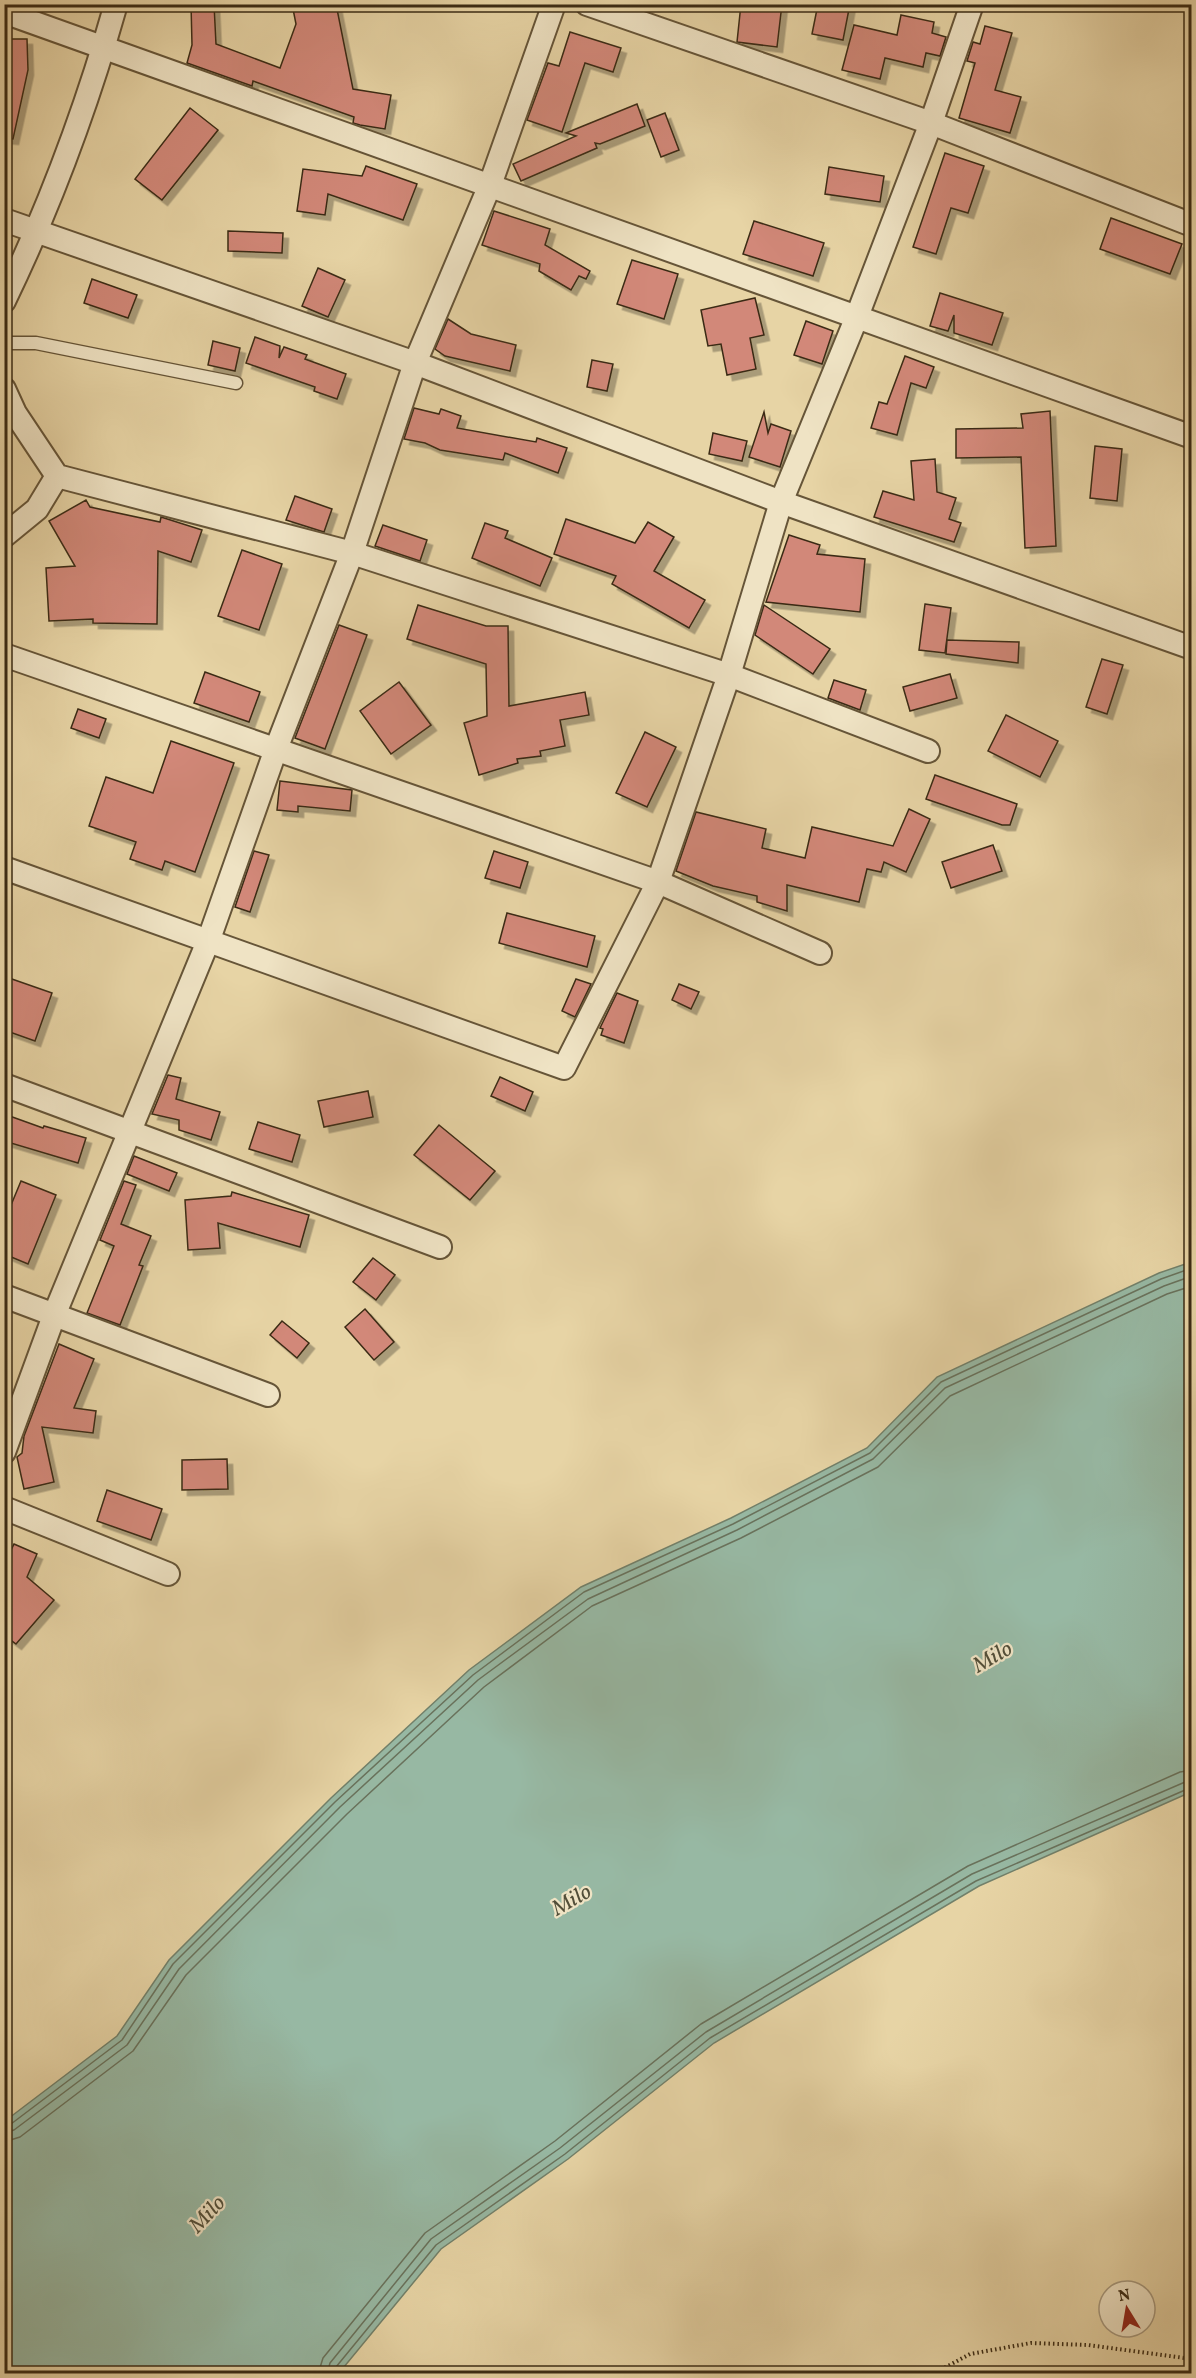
<svg xmlns="http://www.w3.org/2000/svg" width="1196" height="2378" font-family="Vollkorn,serif">
	<style>
		.water { fill: #97b8a3; stroke: #72806a; stroke-width: 1.5 }
		.lines { fill: none; stroke-linecap: round; stroke-linejoin: round }
		.shore { stroke: #69725c; stroke-width: 1.5 }
		.building { fill: #d28879; stroke: #3b2b14; stroke-width: 1.5; filter: url(#shadow) }
		.lane-casing { stroke: #665538; stroke-width: 15 }
		.street-casing { stroke: #665538; stroke-width: 26 }
		.path { stroke: #3b2b14; stroke-width: 4; stroke-dasharray: 1.5 3; stroke-linecap: butt }
		.lane { stroke: #efe3c4; stroke-width: 12 }
		.street { stroke: #efe3c4; stroke-width: 22 }
		.labels { text-anchor: middle; dominant-baseline: central; stroke-width: 4.5; stroke-linejoin: round; paint-order: stroke }
		.water-label { font-size: 22px; font-style: italic; fill: #524e38; stroke: #efe3c4 }
	</style>
	<defs>
		<filter id="shadow"><feDropShadow dx="5.5" dy="5.5" stdDeviation="0" flood-color="#0004"/></filter>
	</defs>
	<rect width="100%" height="100%" fill="#e7d4a5"/>
	<filter id="stains"><feTurbulence type="fractalNoise" baseFrequency=".00333" numOctaves="4"/><feColorMatrix values="0 0 0 0 .2 0 0 0 0 .09 0 0 0 0 .02 0 0 0 .5 -.17"/></filter>
	<radialGradient id="worn" r=".72"><stop offset=".6" stop-color="#630" stop-opacity="0"/><stop offset="1" stop-color="#630" stop-opacity=".3"/></radialGradient>
	<!-- water -->
	<path class="water" d="M 1191,1262 L 1191,1792 L 979,1886 L 714,2043 L 568,2159 L 441,2249 L 339,2373 L 5,2373 L 5,2121 L 117,2036 L 169,1960 L 331,1798 L 469,1670 L 581,1587 L 731,1518 L 867,1448 L 937,1377 L 1159,1273 Z"/>
	<g class="lines">
		<!-- shore -->
		<g class="shore">
			<path d="M 4,2125 L 11,2124 L 122,2040 L 173,1964 L 335,1802 L 473,1675 L 584,1592 L 733,1524 L 870,1453 L 941,1382 L 1161,1279 L 1192,1268"/>
			<path d="M 4,2133 L 14,2130 L 127,2045 L 179,1969 L 340,1807 L 478,1680 L 588,1599 L 737,1530 L 873,1459 L 945,1388 L 1164,1286 L 1192,1276"/>
			<path d="M 4,2142 L 20,2137 L 133,2051 L 186,1975 L 347,1814 L 484,1687 L 592,1606 L 741,1538 L 878,1467 L 950,1396 L 1167,1294 L 1192,1286"/>
			<path d="M 318,2374 L 323,2358 L 425,2233 L 555,2141 L 701,2024 L 968,1866 L 1180,1772 L 1192,1770"/>
			<path d="M 327,2374 L 330,2363 L 431,2239 L 560,2148 L 706,2032 L 972,1874 L 1192,1779"/>
			<path d="M 335,2374 L 336,2367 L 436,2245 L 565,2154 L 710,2038 L 976,1881 L 1192,1787"/>
		</g>
	</g>
	<!-- building -->
	<g class="building">
		<path d="M 191,4 L 214,4 L 216,44 L 280,68 L 296,24 L 292,4 L 336,4 L 353,89 L 391,95 L 385,129 L 360,125 L 353,123 L 354,117 L 253,81 L 252,86 L 187,63 L 192,45 Z"/>
		<path d="M 741,4 L 782,4 L 777,47 L 737,42 Z"/>
		<path d="M 818,4 L 850,4 L 843,40 L 812,34 Z"/>
		<path d="M 901,15 L 934,22 L 932,33 L 946,37 L 940,56 L 926,53 L 923,67 L 885,58 L 880,79 L 842,70 L 854,25 L 897,35 Z"/>
		<path d="M 985,26 L 1012,33 L 995,90 L 1021,97 L 1010,133 L 959,118 L 975,63 L 967,61 L 973,42 L 980,44 Z"/>
		<path d="M 570,32 L 621,48 L 613,72 L 585,63 L 562,132 L 527,120 L 548,63 L 559,66 Z"/>
		<path d="M 4,39 L 27,39 L 28,70 L 13,139 L 4,138 Z"/>
		<path d="M 637,104 L 645,126 L 600,144 L 595,143 L 597,148 L 521,181 L 513,164 L 576,136 L 566,133 Z"/>
		<path d="M 190,108 L 218,130 L 162,200 L 135,179 Z"/>
		<path d="M 665,113 L 679,150 L 661,157 L 647,120 Z"/>
		<path d="M 945,153 L 984,166 L 968,213 L 951,208 L 936,254 L 913,247 Z"/>
		<path d="M 366,166 L 417,184 L 403,220 L 328,194 L 325,215 L 297,211 L 303,169 L 362,176 Z"/>
		<path d="M 829,167 L 884,176 L 880,202 L 825,194 Z"/>
		<path d="M 494,211 L 550,229 L 545,245 L 590,271 L 586,279 L 579,276 L 571,290 L 539,271 L 540,264 L 482,245 Z"/>
		<path d="M 1111,218 L 1182,244 L 1170,274 L 1100,249 Z"/>
		<path d="M 754,221 L 824,243 L 813,276 L 743,254 Z"/>
		<path d="M 228,231 L 283,233 L 282,253 L 228,251 Z"/>
		<path d="M 632,260 L 678,274 L 664,319 L 617,304 Z"/>
		<path d="M 318,268 L 345,280 L 328,317 L 302,306 Z"/>
		<path d="M 92,279 L 137,295 L 128,318 L 84,303 Z"/>
		<path d="M 940,293 L 1003,313 L 992,345 L 954,333 L 954,315 L 948,331 L 930,326 Z"/>
		<path d="M 755,298 L 764,335 L 750,338 L 756,369 L 727,375 L 721,344 L 708,346 L 701,310 Z"/>
		<path d="M 448,319 L 471,334 L 516,345 L 510,371 L 445,356 L 435,349 Z"/>
		<path d="M 806,321 L 833,331 L 822,364 L 794,355 Z"/>
		<path d="M 255,337 L 280,346 L 279,358 L 284,347 L 307,355 L 305,359 L 346,374 L 337,399 L 314,391 L 315,387 L 246,363 Z"/>
		<path d="M 213,341 L 240,348 L 235,371 L 208,365 Z"/>
		<path d="M 905,356 L 934,367 L 926,388 L 911,383 L 897,435 L 871,428 L 879,402 L 887,404 Z"/>
		<path d="M 592,360 L 613,364 L 607,391 L 587,387 Z"/>
		<path d="M 414,408 L 439,414 L 441,409 L 461,416 L 457,428 L 536,442 L 537,438 L 567,448 L 558,473 L 505,453 L 503,460 L 440,450 L 425,443 L 404,439 Z"/>
		<path d="M 1050,411 L 1056,546 L 1025,548 L 1021,457 L 956,458 L 956,429 L 1023,428 L 1021,414 Z"/>
		<path d="M 764,412 L 768,433 L 771,424 L 791,431 L 780,467 L 749,457 Z"/>
		<path d="M 713,433 L 747,441 L 742,461 L 709,454 Z"/>
		<path d="M 1095,446 L 1122,449 L 1117,501 L 1090,498 Z"/>
		<path d="M 935,459 L 937,492 L 956,498 L 949,519 L 961,523 L 954,542 L 874,517 L 883,491 L 914,500 L 911,461 Z"/>
		<path d="M 295,496 L 332,509 L 324,532 L 286,520 Z"/>
		<path d="M 86,500 L 90,507 L 160,522 L 161,517 L 202,530 L 191,562 L 158,551 L 157,624 L 93,623 L 93,619 L 49,621 L 46,568 L 75,566 L 49,521 Z"/>
		<path d="M 566,519 L 635,543 L 648,522 L 674,537 L 654,571 L 705,600 L 689,628 L 612,584 L 616,576 L 554,554 Z"/>
		<path d="M 485,523 L 508,531 L 505,538 L 552,558 L 540,586 L 472,558 Z"/>
		<path d="M 383,525 L 427,540 L 420,561 L 375,546 Z"/>
		<path d="M 789,535 L 820,545 L 817,554 L 865,559 L 860,612 L 766,602 Z"/>
		<path d="M 242,550 L 282,564 L 259,630 L 218,616 Z"/>
		<path d="M 925,604 L 951,608 L 945,653 L 919,650 Z"/>
		<path d="M 418,605 L 486,626 L 508,626 L 509,706 L 585,692 L 589,715 L 560,720 L 565,746 L 540,751 L 541,756 L 517,759 L 518,763 L 479,775 L 464,723 L 487,716 L 486,664 L 407,639 Z"/>
		<path d="M 764,605 L 830,649 L 813,674 L 755,635 Z"/>
		<path d="M 339,625 L 367,635 L 325,749 L 295,738 Z"/>
		<path d="M 947,640 L 1019,642 L 1018,663 L 946,654 Z"/>
		<path d="M 1102,659 L 1123,665 L 1107,714 L 1086,707 Z"/>
		<path d="M 205,672 L 260,692 L 249,722 L 194,703 Z"/>
		<path d="M 950,674 L 957,698 L 910,711 L 903,687 Z"/>
		<path d="M 834,680 L 866,690 L 860,710 L 828,698 Z"/>
		<path d="M 399,682 L 431,725 L 391,754 L 360,711 Z"/>
		<path d="M 78,709 L 106,719 L 99,738 L 71,728 Z"/>
		<path d="M 1006,715 L 1058,741 L 1040,777 L 988,751 Z"/>
		<path d="M 645,732 L 676,747 L 647,807 L 616,793 Z"/>
		<path d="M 171,741 L 234,763 L 195,872 L 165,861 L 162,870 L 130,859 L 136,842 L 89,826 L 106,777 L 153,793 Z"/>
		<path d="M 935,775 L 1017,804 L 1010,825 L 1002,825 L 926,799 Z"/>
		<path d="M 280,781 L 352,790 L 350,811 L 298,806 L 298,812 L 277,810 Z"/>
		<path d="M 909,809 L 930,819 L 906,872 L 884,862 L 881,872 L 867,869 L 859,902 L 787,885 L 787,911 L 757,902 L 757,896 L 713,886 L 676,871 L 696,812 L 766,829 L 762,848 L 805,858 L 812,827 L 893,846 Z"/>
		<path d="M 993,845 L 1002,871 L 951,888 L 942,862 Z"/>
		<path d="M 254,851 L 269,855 L 250,912 L 235,907 Z"/>
		<path d="M 494,851 L 528,862 L 520,888 L 485,878 Z"/>
		<path d="M 507,913 L 595,936 L 587,967 L 499,943 Z"/>
		<path d="M 9,978 L 52,993 L 35,1041 L 4,1030 L 4,992 Z"/>
		<path d="M 576,979 L 591,984 L 575,1017 L 562,1011 Z"/>
		<path d="M 679,984 L 699,992 L 691,1009 L 672,1000 Z"/>
		<path d="M 617,993 L 638,1001 L 624,1043 L 601,1035 L 603,1029 L 600,1028 Z"/>
		<path d="M 168,1075 L 181,1078 L 176,1099 L 220,1112 L 211,1140 L 179,1130 L 179,1120 L 152,1114 Z"/>
		<path d="M 500,1077 L 533,1092 L 525,1111 L 491,1096 Z"/>
		<path d="M 368,1091 L 373,1117 L 324,1127 L 318,1101 Z"/>
		<path d="M 4,1114 L 43,1128 L 44,1126 L 86,1138 L 78,1163 L 4,1141 Z"/>
		<path d="M 258,1122 L 300,1135 L 292,1162 L 249,1149 Z"/>
		<path d="M 439,1125 L 495,1171 L 470,1200 L 414,1155 Z"/>
		<path d="M 134,1156 L 177,1173 L 169,1191 L 127,1174 Z"/>
		<path d="M 21,1181 L 56,1195 L 28,1264 L 4,1254 L 4,1222 Z"/>
		<path d="M 124,1181 L 136,1185 L 121,1224 L 151,1236 L 139,1265 L 143,1266 L 120,1325 L 87,1313 L 114,1246 L 100,1240 Z"/>
		<path d="M 232,1192 L 309,1215 L 300,1247 L 218,1223 L 220,1248 L 188,1250 L 185,1200 L 231,1196 Z"/>
		<path d="M 373,1258 L 395,1275 L 376,1300 L 353,1282 Z"/>
		<path d="M 365,1309 L 394,1342 L 374,1360 L 345,1327 Z"/>
		<path d="M 282,1321 L 309,1343 L 297,1358 L 270,1335 Z"/>
		<path d="M 59,1344 L 94,1359 L 74,1408 L 96,1411 L 93,1433 L 42,1427 L 54,1482 L 24,1489 L 17,1457 L 22,1453 L 24,1436 Z"/>
		<path d="M 227,1459 L 228,1489 L 182,1490 L 182,1460 Z"/>
		<path d="M 107,1490 L 162,1509 L 151,1540 L 97,1521 Z"/>
		<path d="M 14,1544 L 37,1554 L 27,1577 L 54,1600 L 16,1644 L 4,1635 L 4,1565 Z"/>
	</g>
	<g class="lines">
		<defs>
			<path id="lane" d="M 4,343 L 36,343 L 236,383"/>
			<g id="street">
				<path d="M 587,4 L 931,123 L 1192,225"/>
				<path d="M 4,12 L 1192,437"/>
				<path d="M 4,220 L 415,363 L 781,502 L 1192,648"/>
				<path d="M 4,301 C 50,206 87,106 116,4"/>
				<path d="M 4,389 L 15,413 L 57,476 L 352,553 L 729,675 L 928,751"/>
				<path d="M 4,536 L 37,509 L 57,476"/>
				<path d="M 4,655 L 658,882 L 820,953"/>
				<path d="M 4,868 L 564,1068 L 658,882 L 729,675 L 781,502 L 856,319 L 931,123 L 972,4"/>
				<path d="M 4,1085 L 440,1247"/>
				<path d="M 4,1296 L 268,1395"/>
				<path d="M 4,1452 L 55,1313 L 209,939 L 276,749 L 352,553 L 415,363 L 490,185 L 554,4"/>
				<path d="M 4,1508 L 168,1574"/>
			</g>
		</defs>
		<!-- lane casing -->
		<use href="#lane" class="lane-casing"/>
		<!-- street casing -->
		<use href="#street" class="street-casing"/>
		<!-- path -->
		<path class="path" d="M 933,2374 L 970,2354 L 1031,2343 L 1088,2345 L 1192,2359"/>
		<!-- lane -->
		<use href="#lane" class="lane"/>
		<!-- street -->
		<use href="#street" class="street"/>
	</g>
	<g class="labels">
		<!-- water labels -->
		<g class="water-label">
			<text transform="translate(993 1658) rotate(-30)">Milo</text>
			<text transform="translate(572 1901) rotate(-30)">Milo</text>
			<text transform="translate(208 2215) rotate(-47)">Milo</text>
		</g>
	</g>
	<!-- margin -->
	<rect width="1196" height="2378" fill="none" stroke="#e7d4a5" stroke-width="24"/>
	<rect x="6" y="6" width="1184" height="2366" fill="none" stroke="#3b2b14" stroke-width="3"/>
	<rect x="12" y="12" width="1172" height="2354" fill="none" stroke="#3b2b14" stroke-width="1.5"/>
	<!-- north arrow -->
	<g transform="translate(1127 2309) rotate(349)"><circle r="28" fill="#efe3c4" stroke="#a7997e" stroke-width="1.5"/>
	<path d="M0-4.5L10 22L0 15L-10 22Z" fill="#8f2418"/>
	<text y="-9" font-size="16" font-weight="bold" text-anchor="middle" fill="#3b2b14">N</text>
	</g>
	<rect width="100%" height="100%" filter="url(#stains)"/>
	<rect width="100%" height="100%" fill="url(#worn)"/>
</svg>
